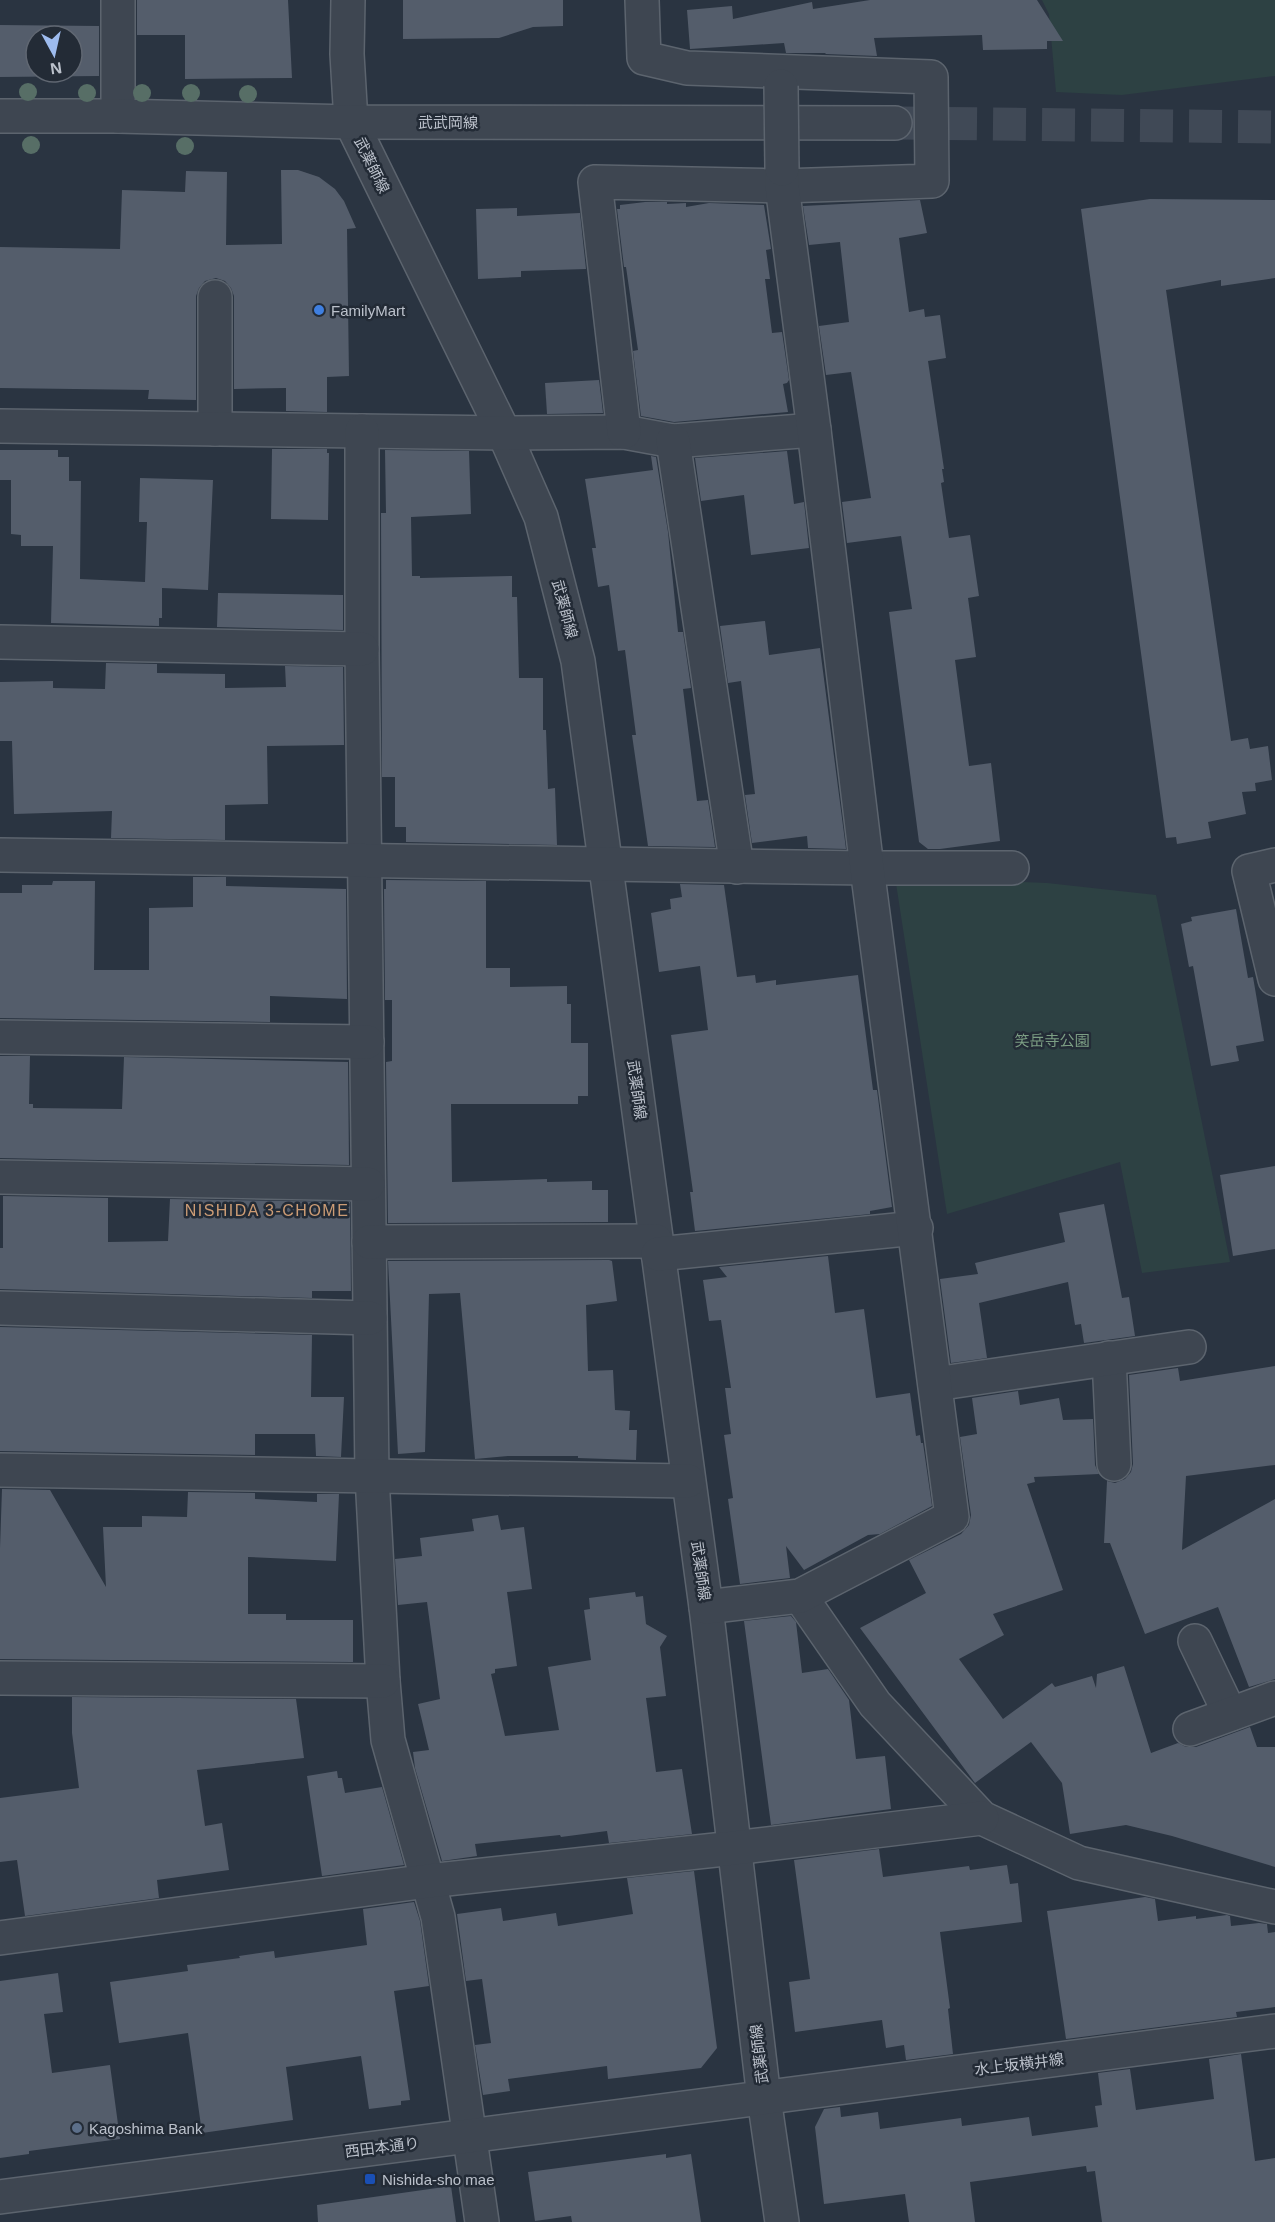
<svg xmlns="http://www.w3.org/2000/svg" width="1275" height="2222" font-family="Helvetica,'Noto Sans JP',sans-serif">
	<style>
		.green { fill: #2d4143 }
		.building { fill: #545d6b; fill-rule: evenodd }
		.lines { fill: none; stroke-linecap: round; stroke-linejoin: round }
		.minor-tunnel { stroke: #404956; stroke-width: 33; stroke-dasharray: 33 16; stroke-linecap: butt }
		.minor-casing { stroke: #5c646e; stroke-width: 36 }
		.minor { stroke: #3e4651; stroke-width: 33 }
		.minor-bridge-casing { stroke: #5c646e; stroke-width: 36; stroke-linecap: butt }
		.minor-bridge { stroke: #3e4651; stroke-width: 33 }
		.tree { fill: #576e66 }
		.shop-dot { fill: #3f7fe0; stroke: #232b36; stroke-width: 2 }
		.service-dot { fill: #5c6f8a; stroke: #232b36; stroke-width: 2 }
		.transit-dot { fill: #1a4fb4; stroke: #232b36; stroke-width: 2 }
		.labels { text-anchor: middle; dominant-baseline: central; stroke-width: 5; stroke-linejoin: round; paint-order: stroke }
		.street-label { font-size: 15px; fill: #bbc1cb; stroke: #232b36 }
		.poi-label { font-size: 15px; fill: #bbc1cb; stroke: #232b36; text-anchor: start }
		.park-label { font-size: 15px; fill: #7c9e84; stroke: #232b36 }
		.neighbourhood-label { font-size: 16px; letter-spacing: 1.5px; fill: #cc9c75; stroke: #232b36 }
	</style>
	<rect width="100%" height="100%" fill="#2a3441"/>
	<!-- green -->
	<g class="green">
		<path d="M 1042,0 L 1275,0 L 1275,76 L 1122,95 L 1056,92 L 1049,14 Z"/>
		<path d="M 895,877 L 1047,883 L 1156,895 L 1230,1262 L 1142,1273 L 1120,1162 L 947,1214 Z"/>
	</g>
	<!-- building -->
	<g class="building">
		<path d="M 137,0 L 288,0 L 292,78 L 185,79 L 185,35 L 137,35 Z"/>
		<path d="M 403,0 L 563,0 L 563,26 L 533,27 L 499,38 L 403,39 Z"/>
		<path d="M 870,0 L 1037,0 L 1063,41 L 1047,41 L 1047,49 L 983,50 L 982,35 L 874,38 L 877,56 L 826,54 L 825,53 L 786,53 L 784,43 L 690,49 L 687,10 L 732,6 L 733,19 L 812,2 L 813,9 Z"/>
		<path d="M 0,25 L 99,26 L 99,76 L 0,77 ZM 36,36 L 72,36 L 72,72 L 36,72 Z"/>
		<path d="M 281,170 L 298,170 L 319,177 L 335,189 L 344,201 L 356,228 L 347,229 L 349,376 L 327,377 L 327,412 L 286,411 L 286,388 L 234,389 L 234,296 L 231,288 L 225,281 L 216,278 L 205,281 L 199,288 L 196,296 L 196,400 L 148,399 L 149,390 L 0,388 L 0,247 L 120,249 L 122,190 L 185,192 L 186,171 L 227,172 L 226,245 L 282,244 Z"/>
		<path d="M 1150,199 L 1275,200 L 1275,278 L 1221,286 L 1221,280 L 1166,290 L 1231,741 L 1248,738 L 1250,749 L 1268,746 L 1272,780 L 1255,783 L 1256,791 L 1242,792 L 1246,814 L 1208,822 L 1211,838 L 1177,844 L 1176,837 L 1166,838 L 1081,209 Z"/>
		<path d="M 920,200 L 927,233 L 899,238 L 909,312 L 924,309 L 925,317 L 940,315 L 946,358 L 928,361 L 944,469 L 942,469 L 944,482 L 941,483 L 949,538 L 970,535 L 979,596 L 968,598 L 976,657 L 955,660 L 969,766 L 991,763 L 1000,841 L 940,849 L 928,849 L 919,842 L 889,612 L 912,609 L 901,536 L 847,543 L 842,502 L 871,498 L 851,372 L 826,375 L 819,326 L 849,322 L 840,242 L 809,245 L 803,206 Z"/>
		<path d="M 645,202 L 667,202 L 667,204 L 686,203 L 686,207 L 709,203 L 764,205 L 771,249 L 766,250 L 770,279 L 765,279 L 772,333 L 782,332 L 789,380 L 787,383 L 783,384 L 788,412 L 674,422 L 641,416 L 633,351 L 638,350 L 626,267 L 624,267 L 617,209 L 620,209 L 620,205 Z"/>
		<path d="M 517,208 L 517,216 L 580,213 L 586,269 L 521,271 L 521,277 L 478,279 L 476,209 Z"/>
		<path d="M 599,380 L 603,413 L 547,414 L 545,383 Z"/>
		<path d="M 272,449 L 327,449 L 327,453 L 329,453 L 328,520 L 271,519 Z"/>
		<path d="M 0,450 L 58,450 L 58,457 L 69,457 L 69,481 L 81,481 L 80,579 L 145,582 L 147,522 L 139,522 L 140,478 L 213,480 L 208,590 L 162,588 L 162,618 L 159,618 L 159,626 L 51,623 L 53,546 L 21,546 L 21,535 L 11,534 L 11,480 L 0,480 Z"/>
		<path d="M 385,450 L 469,451 L 471,514 L 411,517 L 412,576 L 420,576 L 420,578 L 512,576 L 512,597 L 517,597 L 519,678 L 543,678 L 543,730 L 546,730 L 548,789 L 555,788 L 557,845 L 406,842 L 406,827 L 395,827 L 395,777 L 382,777 L 381,513 L 386,513 Z"/>
		<path d="M 787,451 L 794,504 L 804,502 L 809,548 L 751,555 L 744,495 L 701,501 L 695,458 Z"/>
		<path d="M 651,456 L 656,457 L 668,532 L 678,632 L 683,632 L 691,688 L 683,689 L 697,801 L 708,800 L 715,847 L 648,846 L 632,735 L 636,735 L 625,650 L 618,651 L 609,585 L 598,587 L 592,548 L 596,548 L 585,479 L 653,470 Z"/>
		<path d="M 218,593 L 343,595 L 343,630 L 217,627 Z"/>
		<path d="M 765,621 L 769,655 L 820,648 L 846,849 L 808,848 L 807,836 L 752,843 L 745,795 L 755,794 L 741,681 L 728,683 L 720,626 Z"/>
		<path d="M 106,663 L 157,664 L 157,673 L 225,674 L 225,688 L 286,687 L 285,666 L 343,667 L 344,745 L 267,746 L 268,804 L 225,805 L 225,840 L 111,838 L 112,811 L 14,814 L 12,741 L 0,741 L 0,682 L 53,681 L 53,688 L 105,689 Z"/>
		<path d="M 193,877 L 226,877 L 226,886 L 346,889 L 347,999 L 270,996 L 270,1022 L 0,1018 L 0,893 L 22,893 L 22,885 L 52,885 L 53,881 L 95,881 L 94,970 L 149,970 L 149,908 L 193,907 Z"/>
		<path d="M 386,880 L 486,881 L 486,968 L 510,968 L 510,987 L 567,986 L 567,1004 L 571,1004 L 571,1043 L 588,1043 L 588,1096 L 578,1096 L 578,1104 L 451,1104 L 452,1182 L 547,1179 L 547,1182 L 592,1181 L 592,1190 L 608,1190 L 608,1222 L 388,1223 L 386,1062 L 392,1061 L 392,1000 L 385,1000 L 384,889 L 386,889 Z"/>
		<path d="M 680,884 L 724,885 L 737,977 L 755,975 L 756,983 L 776,980 L 776,985 L 858,975 L 873,1090 L 877,1090 L 892,1207 L 870,1211 L 870,1214 L 695,1231 L 690,1192 L 693,1192 L 671,1035 L 708,1030 L 700,966 L 659,972 L 651,913 L 671,909 L 670,899 L 682,897 Z"/>
		<path d="M 1236,909 L 1248,978 L 1253,977 L 1264,1041 L 1236,1046 L 1239,1061 L 1211,1066 L 1193,966 L 1189,967 L 1181,924 L 1192,921 L 1191,917 Z"/>
		<path d="M 0,1056 L 30,1056 L 29,1104 L 33,1104 L 33,1108 L 122,1109 L 124,1057 L 348,1062 L 349,1165 L 0,1158 Z"/>
		<path d="M 1275,1166 L 1275,1249 L 1233,1256 L 1220,1175 Z"/>
		<path d="M 3,1196 L 108,1198 L 108,1242 L 168,1241 L 170,1199 L 350,1202 L 351,1291 L 312,1291 L 312,1298 L 0,1289 L 0,1248 L 3,1248 Z"/>
		<path d="M 1104,1204 L 1122,1298 L 1129,1297 L 1135,1336 L 1084,1343 L 1081,1324 L 1075,1325 L 1068,1282 L 979,1303 L 987,1358 L 951,1363 L 940,1279 L 978,1274 L 975,1263 L 1065,1242 L 1059,1213 Z"/>
		<path d="M 828,1256 L 835,1313 L 864,1309 L 876,1398 L 910,1393 L 916,1436 L 920,1435 L 921,1443 L 923,1443 L 932,1506 L 880,1534 L 868,1535 L 804,1570 L 786,1546 L 790,1578 L 740,1584 L 728,1499 L 733,1498 L 724,1435 L 731,1434 L 725,1388 L 731,1388 L 721,1320 L 709,1321 L 703,1280 L 727,1277 L 719,1267 Z"/>
		<path d="M 609,1260 L 612,1261 L 617,1301 L 586,1305 L 588,1371 L 613,1370 L 615,1410 L 630,1411 L 629,1430 L 637,1430 L 636,1460 L 578,1458 L 578,1456 L 508,1456 L 475,1459 L 460,1293 L 429,1294 L 425,1452 L 398,1454 L 388,1261 Z"/>
		<path d="M 0,1327 L 312,1335 L 311,1397 L 344,1397 L 341,1457 L 316,1456 L 315,1434 L 255,1434 L 255,1455 L 0,1451 Z"/>
		<path d="M 1275,1366 L 1275,1465 L 1186,1476 L 1182,1550 L 1275,1499 L 1275,1679 L 1249,1687 L 1218,1607 L 1145,1634 L 1110,1543 L 1104,1543 L 1107,1481 L 1115,1483 L 1125,1479 L 1131,1472 L 1133,1464 L 1129,1375 L 1178,1368 L 1180,1381 Z"/>
		<path d="M 1018,1391 L 1020,1405 L 1059,1398 L 1063,1420 L 1093,1419 L 1095,1465 L 1099,1474 L 1034,1477 L 1035,1482 L 1027,1484 L 1063,1590 L 993,1614 L 1004,1635 L 959,1659 L 1003,1719 L 1052,1683 L 1055,1687 L 1092,1676 L 1096,1688 L 1097,1674 L 1124,1666 L 1151,1753 L 1178,1743 L 1186,1747 L 1196,1747 L 1250,1727 L 1257,1747 L 1275,1747 L 1275,1867 L 1172,1836 L 1126,1825 L 1070,1834 L 1062,1783 L 1031,1742 L 975,1783 L 860,1628 L 926,1593 L 909,1560 L 961,1534 L 969,1525 L 971,1515 L 960,1437 L 977,1434 L 972,1398 Z"/>
		<path d="M 2,1489 L 50,1490 L 106,1587 L 103,1527 L 142,1527 L 142,1516 L 187,1517 L 188,1492 L 255,1493 L 255,1499 L 317,1502 L 317,1494 L 339,1494 L 336,1561 L 248,1557 L 248,1614 L 286,1614 L 286,1620 L 353,1620 L 353,1662 L 0,1659 L 0,1548 Z"/>
		<path d="M 498,1515 L 501,1530 L 524,1527 L 532,1589 L 507,1592 L 517,1666 L 495,1669 L 495,1673 L 491,1674 L 505,1736 L 559,1730 L 548,1667 L 591,1660 L 584,1610 L 590,1609 L 589,1598 L 635,1592 L 636,1597 L 643,1596 L 646,1624 L 667,1636 L 660,1647 L 666,1696 L 646,1698 L 656,1772 L 682,1769 L 692,1834 L 609,1843 L 607,1831 L 561,1837 L 560,1835 L 475,1844 L 477,1856 L 442,1861 L 415,1768 L 413,1752 L 429,1750 L 418,1704 L 440,1699 L 427,1602 L 398,1605 L 395,1559 L 422,1556 L 420,1538 L 474,1531 L 472,1519 Z"/>
		<path d="M 791,1616 L 796,1622 L 802,1673 L 828,1669 L 849,1700 L 856,1759 L 885,1756 L 891,1809 L 771,1825 L 744,1621 Z"/>
		<path d="M 72,1697 L 296,1699 L 304,1758 L 197,1770 L 205,1826 L 222,1823 L 229,1870 L 157,1880 L 159,1898 L 25,1916 L 17,1860 L 0,1862 L 0,1798 L 79,1788 L 72,1733 Z"/>
		<path d="M 337,1771 L 338,1778 L 342,1778 L 345,1793 L 382,1787 L 404,1865 L 322,1876 L 307,1776 Z"/>
		<path d="M 879,1849 L 883,1877 L 969,1866 L 970,1870 L 1007,1865 L 1010,1884 L 1018,1883 L 1022,1922 L 940,1932 L 950,2008 L 948,2009 L 953,2054 L 906,2060 L 904,2045 L 886,2048 L 882,2020 L 795,2032 L 789,1982 L 810,1979 L 794,1860 Z"/>
		<path d="M 694,1871 L 717,2048 L 701,2068 L 608,2079 L 607,2066 L 508,2079 L 510,2091 L 483,2095 L 475,2045 L 491,2043 L 482,1979 L 466,1981 L 457,1914 L 501,1908 L 503,1921 L 556,1913 L 558,1926 L 633,1914 L 627,1878 Z"/>
		<path d="M 1145,1897 L 1155,1899 L 1158,1921 L 1196,1916 L 1196,1919 L 1227,1915 L 1230,1916 L 1231,1926 L 1259,1923 L 1267,1924 L 1268,1933 L 1275,1932 L 1275,2007 L 1236,2012 L 1237,2017 L 1066,2039 L 1047,1911 Z"/>
		<path d="M 414,1902 L 420,1921 L 429,1986 L 394,1991 L 410,2100 L 401,2101 L 401,2105 L 369,2109 L 361,2056 L 286,2067 L 293,2120 L 202,2133 L 188,2033 L 119,2043 L 110,1982 L 188,1971 L 187,1965 L 240,1958 L 239,1956 L 274,1951 L 275,1958 L 367,1945 L 363,1909 Z"/>
		<path d="M 58,1973 L 63,2012 L 44,2014 L 52,2073 L 110,2065 L 120,2139 L 29,2151 L 29,2154 L 0,2158 L 0,1981 Z"/>
		<path d="M 1241,2054 L 1255,2161 L 1275,2158 L 1275,2222 L 1102,2222 L 1095,2171 L 1087,2172 L 1086,2166 L 970,2182 L 975,2222 L 909,2222 L 905,2194 L 824,2204 L 815,2127 L 824,2109 L 840,2107 L 841,2117 L 878,2112 L 880,2129 L 961,2118 L 962,2126 L 1029,2117 L 1032,2136 L 1098,2127 L 1095,2106 L 1102,2105 L 1098,2073 L 1130,2069 L 1136,2110 L 1214,2099 L 1209,2059 Z"/>
		<path d="M 666,2154 L 666,2158 L 691,2154 L 701,2222 L 572,2222 L 571,2216 L 535,2221 L 528,2172 Z"/>
		<path d="M 451,2186 L 456,2222 L 318,2222 L 317,2205 Z"/>
	</g>
	<g class="lines">
		<!-- minor-tunnel -->
		<path class="minor-tunnel" d="M 895,123 L 1275,127"/>
		<defs>
			<g id="minor">
				<path d="M 118,0 L 118,116"/>
				<path d="M 348,0 L 347,54 L 351,122 L 504,433 L 541,517 L 578,661 L 706,1607 L 764,2098 L 782,2222"/>
				<path d="M 0,116 L 118,116 L 351,122 L 895,123"/>
				<path d="M 215,297 L 215,429"/>
				<path d="M 0,426 L 504,433 L 624,432 L 673,441 L 814,430"/>
				<path d="M 362,431 L 362,649 L 372,1476 L 383,1681 L 388,1740 L 438,1917 L 482,2222"/>
				<path d="M 624,432 L 595,182 L 782,186 L 932,181 L 931,77 L 687,68 L 644,58 L 642,0"/>
				<path d="M 673,441 L 737,867"/>
				<path d="M 0,642 L 362,649"/>
				<path d="M 0,855 L 867,868 L 1012,868"/>
				<path d="M 1275,865 L 1249,871 L 1275,979"/>
				<path d="M 0,1037 L 367,1042"/>
				<path d="M 0,1177 L 368,1184"/>
				<path d="M 369,1242 L 656,1241"/>
				<path d="M 658,1254 L 916,1228"/>
				<path d="M 0,1308 L 370,1318"/>
				<path d="M 1109,1358 L 1114,1464"/>
				<path d="M 935,1384 L 1189,1347"/>
				<path d="M 0,1470 L 688,1481"/>
				<path d="M 800,1596 L 875,1704 L 982,1818 L 1079,1863 L 1275,1907"/>
				<path d="M 706,1607 L 800,1596 L 952,1517 L 867,868 L 814,430 L 782,186 L 782,169"/>
				<path d="M 1195,1641 L 1230,1714"/>
				<path d="M 0,1678 L 383,1681"/>
				<path d="M 1190,1729 L 1275,1698"/>
				<path d="M 0,1938 L 428,1881 L 734,1848 L 982,1818"/>
				<path d="M 0,2197 L 1275,2031"/>
			</g>
		</defs>
		<!-- minor casing -->
		<use href="#minor" class="minor-casing"/>
		<!-- minor -->
		<use href="#minor" class="minor"/>
		<defs>
			<path id="minor-bridge" d="M 781,86 L 782,169"/>
		</defs>
		<!-- minor-bridge casing -->
		<use href="#minor-bridge" class="minor-bridge-casing"/>
		<!-- minor-bridge -->
		<use href="#minor-bridge" class="minor-bridge"/>
	</g>
	<!-- trees -->
	<g class="tree">
		<circle cx="28" cy="92" r="9"/>
		<circle cx="87" cy="93" r="9"/>
		<circle cx="142" cy="93" r="9"/>
		<circle cx="191" cy="93" r="9"/>
		<circle cx="248" cy="94" r="9"/>
		<circle cx="31" cy="145" r="9"/>
		<circle cx="185" cy="146" r="9"/>
	</g>
	<!-- markers -->
	<circle class="shop-dot" cx="319" cy="310" r="6"/>
	<circle class="service-dot" cx="77" cy="2128" r="6"/>
	<rect class="transit-dot" x="364" y="2173" width="12" height="12" rx="3"/>
	<g class="labels">
		<!-- street labels -->
		<g class="street-label">
			<text x="448" y="122">武武岡線</text>
			<text transform="translate(372 165) rotate(64)">武薬師線</text>
			<text transform="translate(565 609) rotate(75)">武薬師線</text>
			<text transform="translate(637 1090) rotate(82)">武薬師線</text>
			<text transform="translate(701 1571) rotate(82)">武薬師線</text>
			<text transform="translate(759 2054) rotate(-97)">武薬師線</text>
			<text transform="translate(1019 2064) rotate(-7)">水上坂横井線</text>
			<text transform="translate(382 2147) rotate(-7)">西田本通り</text>
		</g>
		<!-- poi labels -->
		<g class="poi-label">
			<text x="331" y="310">FamilyMart</text>
			<text x="89" y="2128">Kagoshima Bank</text>
			<text x="382" y="2179">Nishida-sho mae</text>
		</g>
		<!-- park labels -->
		<g class="park-label">
			<text x="1052" y="1040">笑岳寺公園</text>
		</g>
		<!-- neighbourhood labels -->
		<g class="neighbourhood-label">
			<text x="267" y="1210">NISHIDA 3-CHOME</text>
		</g>
	</g>
	<!-- north arrow -->
	<g transform="translate(54 54) rotate(172)"><circle r="28" fill="#232b36" stroke="#606772" stroke-width="1.5"/>
	<path d="M0-4.5L10 22L0 15L-10 22Z" fill="#9dbbee"/>
	<text y="-9" font-size="16" font-weight="bold" text-anchor="middle" fill="#bbc1cb">N</text>
	</g>
</svg>
